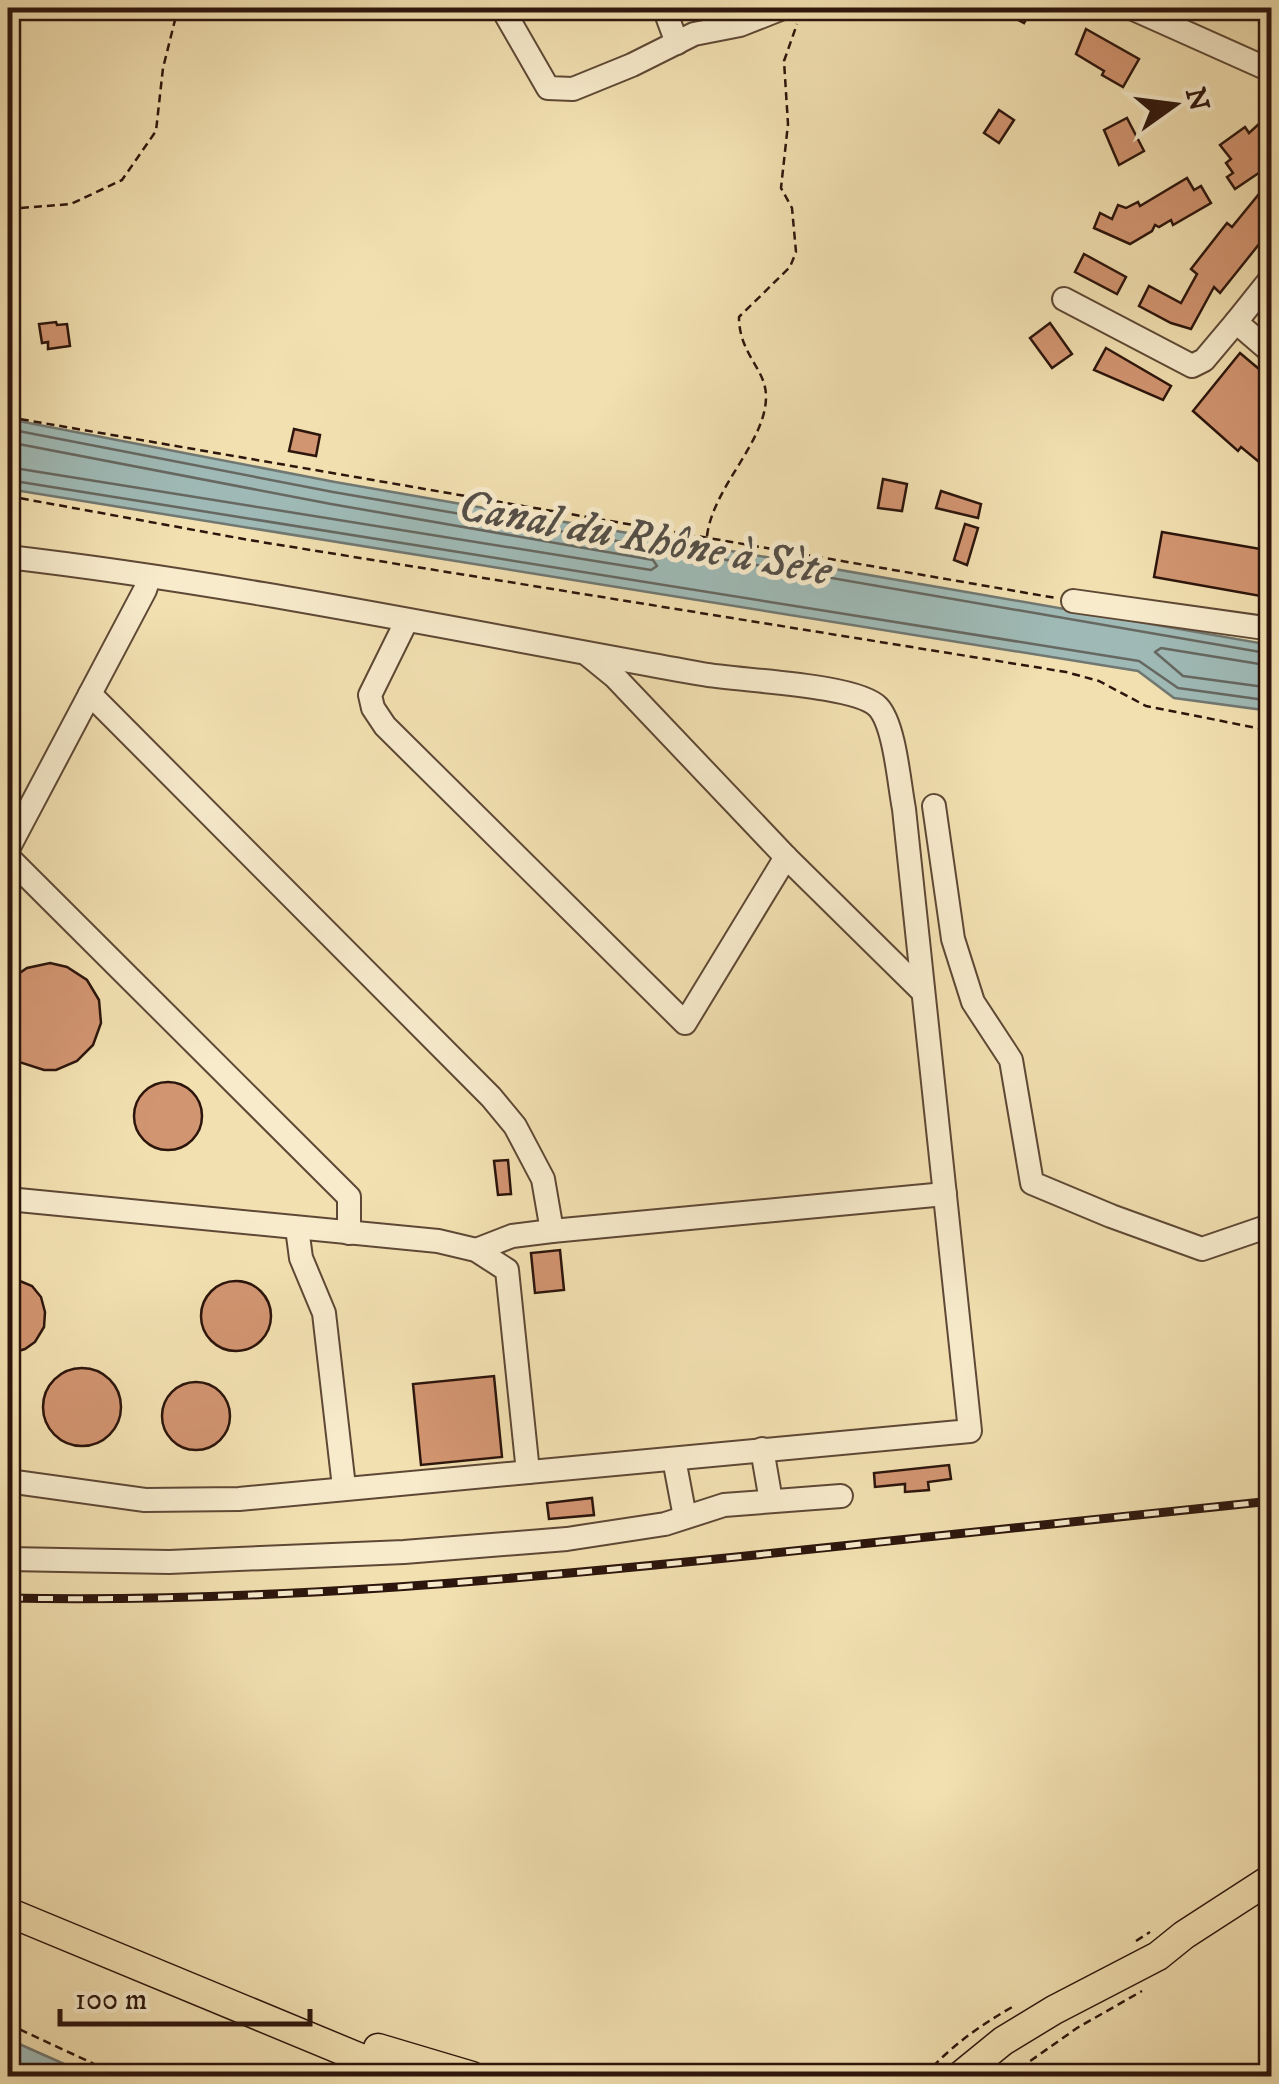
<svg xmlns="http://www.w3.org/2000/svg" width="1279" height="2084" font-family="'IM FELL DW Pica',serif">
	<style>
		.water { fill: #9fbab6; stroke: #717872; stroke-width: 2.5 }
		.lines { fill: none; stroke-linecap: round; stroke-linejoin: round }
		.shore { stroke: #666861; stroke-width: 2.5 }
		.building { fill: #d29571; stroke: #2c150c; stroke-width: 2.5 }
		.minor-casing { stroke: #5e4835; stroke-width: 26 }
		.major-casing { stroke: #2c150c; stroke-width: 31 }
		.path { stroke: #2c150c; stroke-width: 2.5; stroke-dasharray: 8 5; stroke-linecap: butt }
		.minor { stroke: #f7ebcc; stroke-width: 22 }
		.major { stroke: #f2e0b1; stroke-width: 28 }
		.rail-casing { stroke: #2c150c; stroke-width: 9 }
		.rail { stroke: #f7ebcc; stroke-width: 5; stroke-dasharray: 15; stroke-linecap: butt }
		.labels { text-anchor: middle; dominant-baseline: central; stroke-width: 10; stroke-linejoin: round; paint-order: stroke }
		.water-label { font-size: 45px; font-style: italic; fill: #544f48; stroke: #f7ebcc }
	</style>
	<rect width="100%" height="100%" fill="#f2e0b1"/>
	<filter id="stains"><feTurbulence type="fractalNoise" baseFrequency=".002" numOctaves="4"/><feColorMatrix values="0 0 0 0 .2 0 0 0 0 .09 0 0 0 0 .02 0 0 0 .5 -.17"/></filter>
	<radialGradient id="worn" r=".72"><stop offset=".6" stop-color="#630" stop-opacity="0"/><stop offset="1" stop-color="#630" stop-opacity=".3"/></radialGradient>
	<!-- water -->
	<g class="water">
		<path d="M 8,419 L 335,482 L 1271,645 L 1271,711 L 1174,698 L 1138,671 L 8,489 Z"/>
		<path d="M 8,2039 L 91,2076 L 8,2076 Z"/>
	</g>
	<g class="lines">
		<!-- shore -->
		<g class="shore">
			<path d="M 8,429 L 333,492 L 1272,654"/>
			<path d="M 8,442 L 331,504 L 653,560 L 657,566 L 651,570 L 8,467"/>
			<path d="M 8,480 L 1139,661 L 1178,688 L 1272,701"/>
			<path d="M 1272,666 L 1161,648 L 1155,652 L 1183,676 L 1272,688"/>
		</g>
	</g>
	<!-- building -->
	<g class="building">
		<path d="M 995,8 L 1023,8 L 1030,12 L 1024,23 Z"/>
		<path d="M 1086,29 L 1139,59 L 1123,87 L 1102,75 L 1104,71 L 1076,54 Z"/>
		<path d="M 999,110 L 1014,120 L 999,143 L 984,133 Z"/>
		<path d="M 1272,112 L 1272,164 L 1235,189 L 1227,177 L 1233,173 L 1226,163 L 1231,159 L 1220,145 L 1245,127 L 1249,133 Z"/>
		<path d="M 1127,118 L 1144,151 L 1119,165 L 1104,130 Z"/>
		<path d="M 1187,178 L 1194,190 L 1201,186 L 1211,203 L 1173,225 L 1171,220 L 1159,227 L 1155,225 L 1152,231 L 1130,244 L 1094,228 L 1100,213 L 1112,219 L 1118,205 L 1126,208 L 1138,202 L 1140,206 Z"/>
		<path d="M 1272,178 L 1272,228 L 1220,293 L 1214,287 L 1191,329 L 1171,323 L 1139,306 L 1149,286 L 1181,303 L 1197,274 L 1191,269 L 1227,223 L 1232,227 Z"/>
		<path d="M 1084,254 L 1126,277 L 1117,294 L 1075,272 Z"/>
		<path d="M 56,322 L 57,325 L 67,324 L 70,346 L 48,349 L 48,342 L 42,343 L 39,324 Z"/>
		<path d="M 1050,323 L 1072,354 L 1052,368 L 1030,338 Z"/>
		<path d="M 1106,348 L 1171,386 L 1163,400 L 1094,370 Z"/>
		<path d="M 1240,353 L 1272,380 L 1272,457 L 1264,466 L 1241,447 L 1238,451 L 1193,411 Z"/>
		<path d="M 294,429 L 320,435 L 316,456 L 289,451 Z"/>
		<path d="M 883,479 L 907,484 L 902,511 L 878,508 Z"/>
		<path d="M 941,491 L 981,504 L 978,518 L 936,508 Z"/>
		<path d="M 965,524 L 978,528 L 967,565 L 954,560 Z"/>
		<path d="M 1162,532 L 1272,551 L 1272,598 L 1154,577 Z"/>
		<path d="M 50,963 L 67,967 L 87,980 L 99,1000 L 101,1023 L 93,1045 L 77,1061 L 56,1070 L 44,1070 L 19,1062 L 8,1051 L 8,981 L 27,968 Z"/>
		<circle cx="168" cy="1116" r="34"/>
		<path d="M 508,1160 L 511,1194 L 498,1195 L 494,1161 Z"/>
		<path d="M 560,1250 L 564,1290 L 535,1293 L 531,1253 Z"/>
		<path d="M 8,1276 L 32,1286 L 41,1297 L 45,1312 L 44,1327 L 35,1342 L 25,1349 L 8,1354 Z"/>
		<circle cx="236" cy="1316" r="35"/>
		<circle cx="82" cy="1407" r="39"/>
		<path d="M 494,1376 L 502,1457 L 421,1465 L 413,1384 Z"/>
		<circle cx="196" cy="1416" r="34"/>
		<path d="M 949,1465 L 951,1479 L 928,1482 L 929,1490 L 905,1492 L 905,1484 L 875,1487 L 874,1473 Z"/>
		<path d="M 592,1498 L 594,1515 L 549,1519 L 547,1503 Z"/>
	</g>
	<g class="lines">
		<defs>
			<g id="minor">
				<path d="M 502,8 L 548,88 L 573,89 L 632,65 L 694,34 L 740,25 L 783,8"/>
				<path d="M 664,8 L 677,43"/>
				<path d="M 1131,8 L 1272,71"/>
				<path d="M 1272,277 L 1236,322 L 1272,353"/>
				<path d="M 1064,299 L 1192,366 L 1204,360 L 1236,322"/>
				<path d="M 8,557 C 241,584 471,633 702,674 C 739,681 856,684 878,707 C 895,725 899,784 904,809 L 970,1431 L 239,1499 L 145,1500 L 8,1481"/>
				<path d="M 1073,601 L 1272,629"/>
				<path d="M 407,620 L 370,695 L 373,708 L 385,726 L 685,1023 L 786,857"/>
				<path d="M 588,655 L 615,677 L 786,857 L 923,992"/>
				<path d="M 90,694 L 491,1097 L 515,1126 L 543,1179 L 552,1231 L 512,1236 L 476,1250"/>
				<path d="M 934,806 L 953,939 L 973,1002 L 1011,1060 L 1032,1183 L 1111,1216 L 1202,1249 L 1272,1225"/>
				<path d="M 8,849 L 145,590 L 149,578"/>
				<path d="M 8,857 L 349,1197 L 349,1233"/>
				<path d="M 8,1199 L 438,1241 L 476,1250 L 507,1270 L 528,1472"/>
				<path d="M 297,1228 L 301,1258 L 324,1313 L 344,1487"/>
				<path d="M 552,1231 L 945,1194"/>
				<path d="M 762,1449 L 771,1501"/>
				<path d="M 674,1459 L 685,1517"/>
				<path d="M 8,1559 L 169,1562 L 404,1552 L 567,1539 L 665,1524 L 724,1505 L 841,1496"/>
			</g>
			<g id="major">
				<path d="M 8,1912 L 404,2076"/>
				<path d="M 378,2048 L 472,2076"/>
				<path d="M 960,2076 L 1003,2041 L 1054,2010 L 1158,1956 L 1184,1935 L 1272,1878"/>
			</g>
		</defs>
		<!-- minor casing -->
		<use href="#minor" class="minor-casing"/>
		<!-- major casing -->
		<use href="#major" class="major-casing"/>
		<!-- path -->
		<g class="path">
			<path d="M 8,209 L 71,204 L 122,180 L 156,131 L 163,68 L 178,8"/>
			<path d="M 8,417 L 1056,598"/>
			<path d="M 8,496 L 249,540 L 1066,672 L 1099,681 L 1146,706 L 1272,731"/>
			<path d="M 707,536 C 713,487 765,443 766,398 C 767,369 739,355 739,317 L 790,267 L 796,252 L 792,208 L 781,188 L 788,124 L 784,61 L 797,24"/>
			<path d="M 1136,1941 L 1150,1932"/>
			<path d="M 8,2024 L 120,2076"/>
			<path d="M 924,2076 C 951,2046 979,2026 1014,2006"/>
			<path d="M 1009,2076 L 1077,2028 L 1142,1991"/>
		</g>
		<!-- minor -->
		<use href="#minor" class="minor"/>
		<!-- major -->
		<use href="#major" class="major"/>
		<defs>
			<path id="rail" d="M 8,1598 C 255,1603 500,1581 746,1556 C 921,1538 1096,1519 1272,1501"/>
		</defs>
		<!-- rail casing -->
		<use href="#rail" class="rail-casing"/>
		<!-- rail -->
		<use href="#rail" class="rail"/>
	</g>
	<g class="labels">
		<!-- water labels -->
		<g class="water-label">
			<text transform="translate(645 539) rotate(10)">Canal du Rhône à Sète</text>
		</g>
	</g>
	<!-- margin -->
	<rect width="1279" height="2084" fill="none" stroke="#f2e0b1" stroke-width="40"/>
	<rect x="10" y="10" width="1259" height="2064" fill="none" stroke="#2c150c" stroke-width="5"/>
	<rect x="20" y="20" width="1239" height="2044" fill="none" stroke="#2c150c" stroke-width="2.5"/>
	<!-- north arrow -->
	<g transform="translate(1174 105) rotate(76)" stroke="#f7ebcc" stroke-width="8" paint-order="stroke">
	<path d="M0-8L18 38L0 25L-18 38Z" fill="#2c150c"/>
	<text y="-15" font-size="28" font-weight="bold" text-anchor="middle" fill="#2c150c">N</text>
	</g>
	<!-- scale -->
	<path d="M60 2009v15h250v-15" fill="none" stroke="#2c150c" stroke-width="5"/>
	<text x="75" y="2009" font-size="30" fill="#2c150c" stroke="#f7ebcc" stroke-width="8" paint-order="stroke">100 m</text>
	<rect width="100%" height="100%" filter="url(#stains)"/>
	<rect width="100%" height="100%" fill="url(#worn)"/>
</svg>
